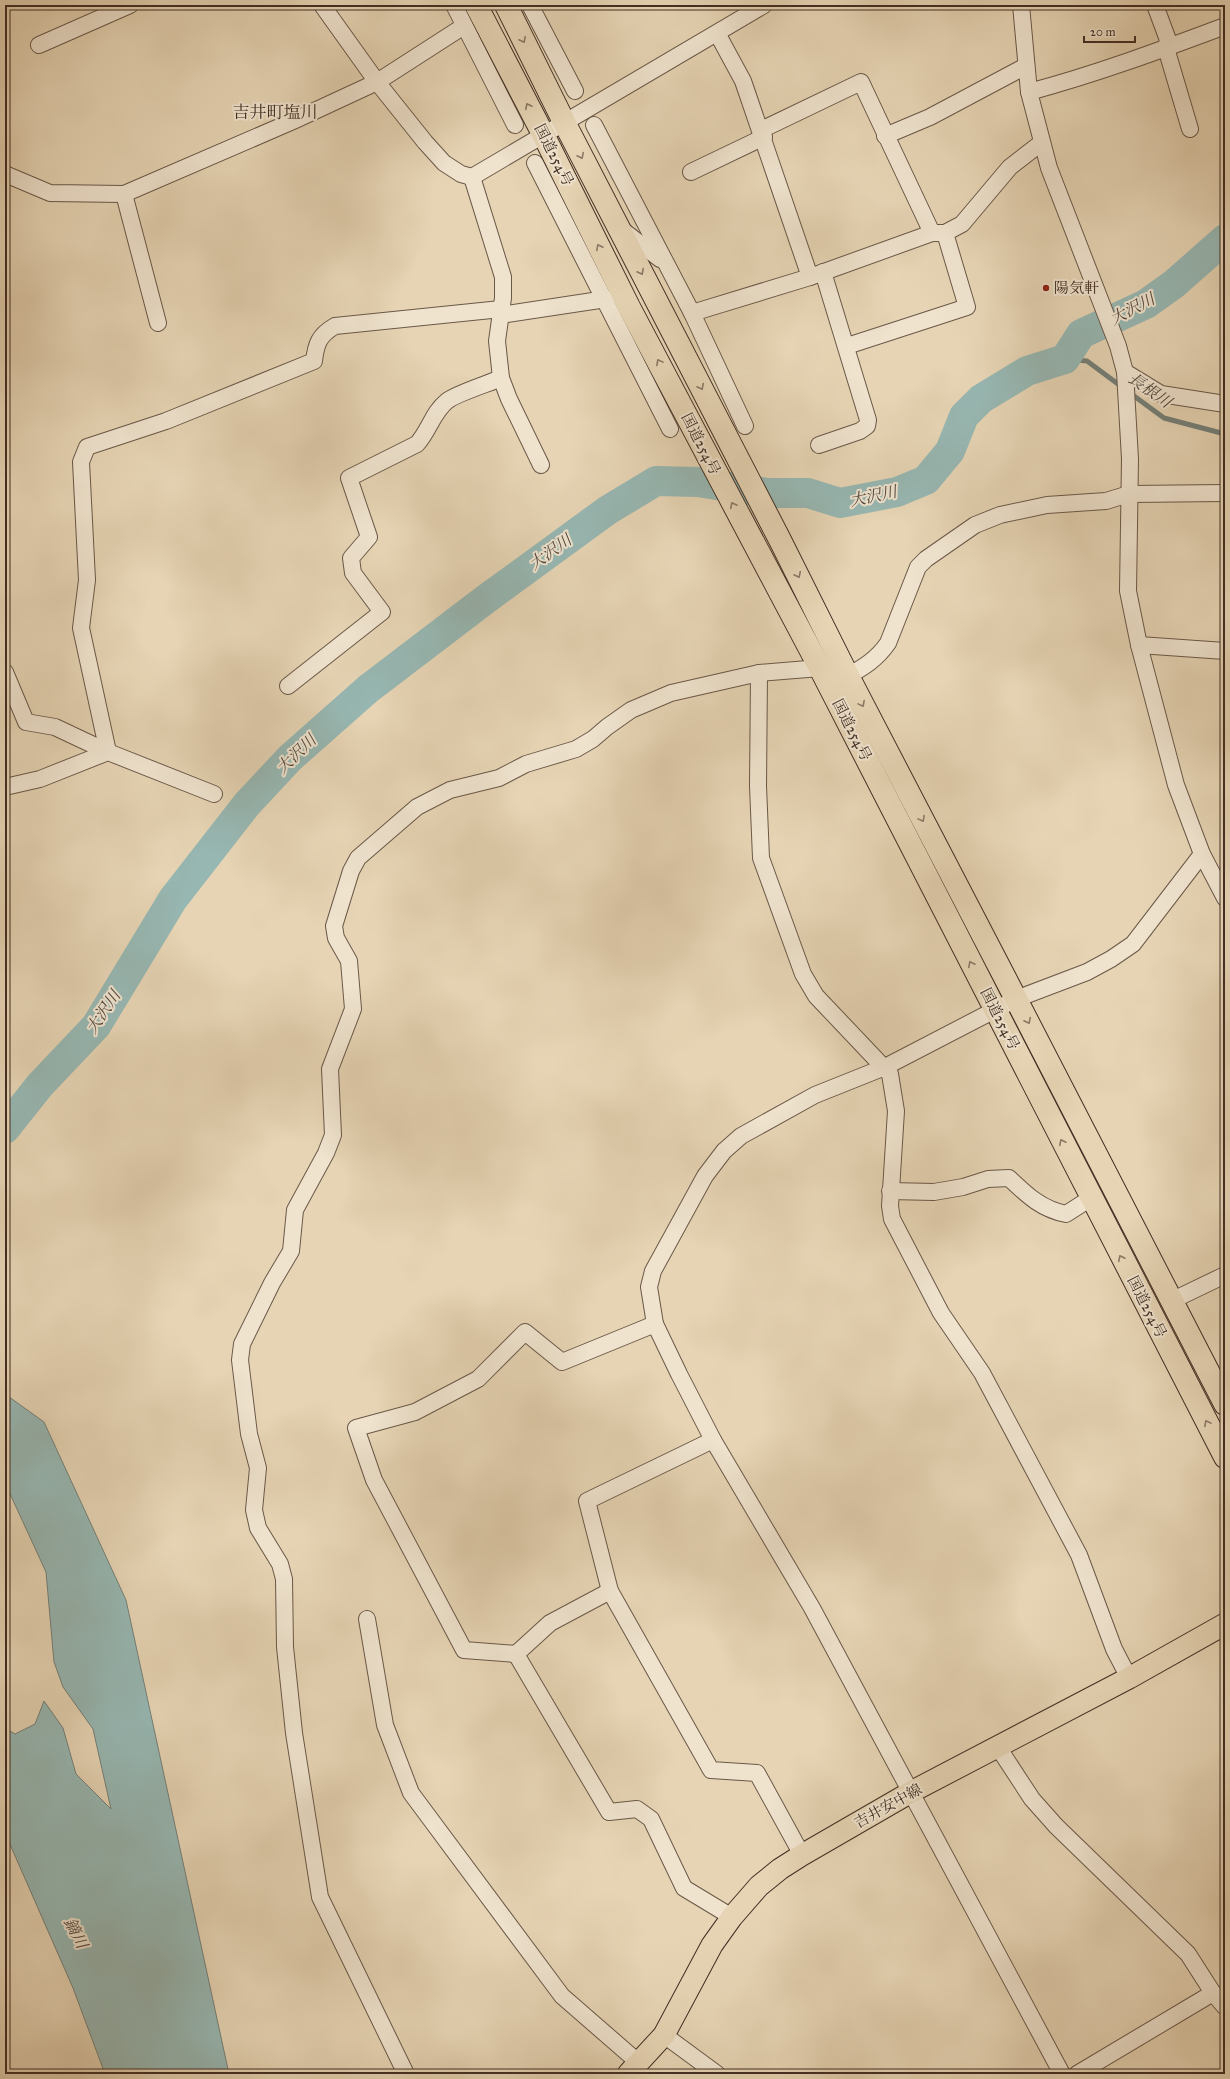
<svg xmlns="http://www.w3.org/2000/svg" width="1230" height="2079" font-family="'IM FELL Great Primer','Noto Serif JP',serif">
	<style>
		.water { fill: #97b7b2; stroke: #758079 }
		.lines { fill: none; stroke-linecap: round; stroke-linejoin: round }
		.stream { stroke: #758079; stroke-width: 5 }
		.river { stroke: #97b7b2; stroke-width: 30 }
		.minor-casing { stroke: #6a5848; stroke-width: 18 }
		.major-casing { stroke: #412e24; stroke-width: 23 }
		.highway-casing { stroke: #412e24; stroke-width: 24 }
		.minor { stroke: #efe3ce; stroke-width: 16 }
		.major { stroke: #e6d4b4; stroke-width: 21 }
		.highway { stroke: #e6d4b4; stroke-width: 22 }
		.oneway { stroke: #8b7965 }
		.poi-dot { fill: #8f2418; stroke: #efe3ce; stroke-width: 1.5 }
		.labels { text-anchor: middle; dominant-baseline: central; stroke-width: 4; stroke-linejoin: round; paint-order: stroke }
		.street-label { font-size: 15px; fill: #412e24; stroke: #efe3ce }
		.poi-label { font-size: 15px; fill: #412e24; stroke: #efe3ce; text-anchor: start }
		.water-label { font-size: 16px; font-style: italic; fill: #524940; stroke: #efe3ce }
		.quarter-label { font-size: 17px; fill: #412e24; stroke: #efe3ce }
	</style>
	<rect width="100%" height="100%" fill="#e6d4b4"/>
	<filter id="stains"><feTurbulence type="fractalNoise" baseFrequency=".005" numOctaves="4"/><feColorMatrix values="0 0 0 0 .2 0 0 0 0 .09 0 0 0 0 .02 0 0 0 .5 -.17"/></filter>
	<radialGradient id="worn" r=".72"><stop offset=".6" stop-color="#630" stop-opacity="0"/><stop offset="1" stop-color="#630" stop-opacity=".3"/></radialGradient>
	<!-- water -->
	<path class="water" d="M 5,1394 L 44,1422 L 126,1600 L 229,2074 L 105,2074 L 73,1988 L 5,1833 L 5,1728 L 15,1734 L 35,1724 L 44,1701 L 63,1728 L 76,1774 L 111,1809 L 93,1729 L 63,1687 L 54,1662 L 46,1572 L 5,1483 Z"/>
	<g class="lines">
		<!-- stream -->
		<g class="stream">
			<path d="M 1065,359 L 1087,361 L 1122,387"/>
			<path d="M 1130,393 L 1164,418 L 1225,434"/>
		</g>
		<!-- river -->
		<path class="river" d="M 5,1129 L 40,1085 L 96,1026 L 173,899 L 247,804 L 290,758 L 368,689 L 486,599 L 608,510 L 656,481 L 698,482 L 767,493 L 808,493 L 840,503 L 897,492 L 926,480 L 950,451 L 964,416 L 981,399 L 1027,371 L 1065,359 L 1081,334 L 1146,304 L 1174,284 L 1225,239"/>
		<defs>
			<g id="minor">
				<path d="M 322,5 L 377,82 L 425,142 L 444,163 L 461,174 L 472,177 L 764,5"/>
				<path d="M 454,5 L 515,125"/>
				<path d="M 530,5 L 575,91"/>
				<path d="M 1021,5 L 1029,92 L 1049,168 L 1118,346 L 1125,372 L 1130,459 L 1128,591 L 1139,645 L 1176,785 L 1202,854 L 1225,898"/>
				<path d="M 1155,5 L 1168,40 L 1166,48 L 1190,129"/>
				<path d="M 717,33 L 743,81 L 810,277"/>
				<path d="M 39,45 L 130,5"/>
				<path d="M 1029,92 C 1096,74 1161,50 1225,26"/>
				<path d="M 594,125 L 692,313 L 745,426"/>
				<path d="M 761,130 L 861,82 L 932,233"/>
				<path d="M 885,136 L 930,117 L 1026,66"/>
				<path d="M 535,163 L 670,429"/>
				<path d="M 691,172 L 764,137"/>
				<path d="M 5,174 L 50,193 L 124,194 L 293,121 L 377,82 L 464,26"/>
				<path d="M 472,177 L 503,277 L 503,298 L 497,341 L 501,378 L 509,399 L 541,465"/>
				<path d="M 124,194 L 158,323"/>
				<path d="M 621,229 L 660,259"/>
				<path d="M 692,313 L 810,277 L 932,233 L 945,233 L 962,224 L 1010,167 L 1041,143"/>
				<path d="M 500,315 L 606,299"/>
				<path d="M 847,346 L 967,307 L 945,233"/>
				<path d="M 1125,372 L 1161,394 L 1225,404"/>
				<path d="M 819,445 L 860,431 L 867,426 L 868,420 L 823,272"/>
				<path d="M 1139,645 L 1225,651"/>
				<path d="M 5,672 L 26,722 L 55,727 L 108,752"/>
				<path d="M 759,673 L 758,786 L 761,858 L 803,974 L 816,996 L 890,1074 L 896,1111 L 890,1206 L 892,1219 L 941,1313 L 982,1373 L 1079,1555 L 1114,1649 L 1129,1678"/>
				<path d="M 848,676 C 864,667 877,659 888,643 L 918,567 L 926,559 L 975,525 L 1000,515 L 1047,505 L 1106,501 L 1129,494 L 1225,493"/>
				<path d="M 288,686 L 382,612 L 353,573 L 351,558 L 369,537 L 349,478 L 417,444 C 429,431 433,412 447,401 C 455,394 490,383 501,378"/>
				<path d="M 108,752 L 81,628 L 87,580 L 81,462 L 87,447 L 166,421 L 314,361 C 316,344 319,335 335,326 L 501,309"/>
				<path d="M 5,787 L 40,779 L 108,752 L 214,794"/>
				<path d="M 890,1191 L 934,1192 L 963,1187 L 988,1179 L 1009,1178 C 1027,1195 1041,1209 1066,1214 L 1091,1198"/>
				<path d="M 1171,1301 L 1225,1275"/>
				<path d="M 713,1440 L 587,1501 L 610,1591 L 711,1770 L 757,1773 L 802,1855"/>
				<path d="M 610,1591 L 550,1623 L 516,1654 L 609,1812 L 637,1809 L 651,1819 L 684,1888 L 732,1917"/>
				<path d="M 367,1619 L 385,1725 L 411,1793 L 562,1996 L 639,2063"/>
				<path d="M 516,1654 L 464,1650 L 374,1480 L 356,1428 L 415,1412 L 478,1379 L 525,1332 L 562,1362 L 655,1324"/>
				<path d="M 998,1747 L 1032,1799 L 1056,1826 L 1188,1954 L 1213,1993 L 1077,2074"/>
				<path d="M 1213,1993 L 1225,2007"/>
				<path d="M 664,2035 L 717,2074"/>
				<path d="M 406,2074 L 320,1897 L 294,1733 L 285,1647 L 284,1579 L 280,1564 L 258,1528 L 254,1510 L 258,1468 L 249,1434 L 240,1360 L 242,1344 L 272,1283 L 291,1251 L 295,1210 L 326,1153 L 333,1135 L 330,1069 L 353,1009 L 349,961 L 336,938 L 334,926 L 351,871 L 358,858 L 417,807 L 450,790 L 499,778 L 526,764 L 576,749 L 593,739 L 607,727 L 631,710 L 671,693 L 759,673 L 820,668"/>
				<path d="M 1062,2074 L 812,1608 L 713,1440 L 679,1374 L 655,1324 L 649,1287 L 653,1271 L 705,1176 L 724,1151 L 741,1136 L 815,1095 L 885,1067 L 1016,999 L 1087,972 L 1111,959 L 1133,944 L 1202,854"/>
			</g>
			<path id="major" d="M 628,2074 L 664,2035 L 712,1945 L 732,1917 L 759,1886 L 780,1869 L 802,1855 L 911,1792 L 1129,1678 L 1225,1624"/>
			<g id="highway">
				<path d="M 476,5 L 543,134 L 629,307 L 820,668 L 1225,1457"/>
				<path d="M 506,5 L 564,122 L 780,540 L 848,676 L 1016,999 L 1225,1404"/>
			</g>
		</defs>
		<!-- minor casing -->
		<use href="#minor" class="minor-casing"/>
		<!-- major casing -->
		<use href="#major" class="major-casing"/>
		<!-- highway casing -->
		<use href="#highway" class="highway-casing"/>
		<!-- minor -->
		<use href="#minor" class="minor"/>
		<!-- major -->
		<use href="#major" class="major"/>
		<!-- highway -->
		<use href="#highway" class="highway"/>
	</g>
	<!-- one-way arrows -->
	<defs><path id="oneway-chevron" d="M-2-3.5L2.5 0L-2 3.5" fill="none" stroke-width="1.6" stroke-linecap="round" stroke-linejoin="round"/></defs>
	<g class="oneway">
		<use href="#oneway-chevron" transform="translate(523 40) rotate(64)"/>
		<use href="#oneway-chevron" transform="translate(528 106) rotate(-117)"/>
		<use href="#oneway-chevron" transform="translate(581 156) rotate(63)"/>
		<use href="#oneway-chevron" transform="translate(599 247) rotate(-117)"/>
		<use href="#oneway-chevron" transform="translate(641 272) rotate(63)"/>
		<use href="#oneway-chevron" transform="translate(659 362) rotate(-118)"/>
		<use href="#oneway-chevron" transform="translate(701 387) rotate(63)"/>
		<use href="#oneway-chevron" transform="translate(733 505) rotate(-117)"/>
		<use href="#oneway-chevron" transform="translate(798 575) rotate(64)"/>
		<use href="#oneway-chevron" transform="translate(862 704) rotate(62)"/>
		<use href="#oneway-chevron" transform="translate(922 819) rotate(62)"/>
		<use href="#oneway-chevron" transform="translate(971 964) rotate(-117)"/>
		<use href="#oneway-chevron" transform="translate(1028 1021) rotate(63)"/>
		<use href="#oneway-chevron" transform="translate(1062 1142) rotate(-117)"/>
		<use href="#oneway-chevron" transform="translate(1121 1258) rotate(-117)"/>
		<use href="#oneway-chevron" transform="translate(1207 1423) rotate(-118)"/>
	</g>
	<!-- markers -->
	<circle class="poi-dot" cx="1046" cy="288" r="4"/>
	<g class="labels">
		<!-- street labels -->
		<g class="street-label">
			<text transform="translate(554 155) rotate(63)">国道254号</text>
			<text transform="translate(701 444) rotate(63)">国道254号</text>
			<text transform="translate(852 730) rotate(63)">国道254号</text>
			<text transform="translate(1000 1019) rotate(63)">国道254号</text>
			<text transform="translate(1147 1307) rotate(63)">国道254号</text>
			<text transform="translate(888 1806) rotate(-29)">吉井安中線</text>
		</g>
		<!-- poi labels -->
		<g class="poi-label">
			<text x="1054" y="288">陽気軒</text>
		</g>
		<!-- water labels -->
		<g class="water-label">
			<text transform="translate(1132 309) rotate(-28)">大沢川</text>
			<text transform="translate(1150 390) rotate(35)">長根川</text>
			<text transform="translate(873 496) rotate(-12)">大沢川</text>
			<text transform="translate(550 552) rotate(-36)">大沢川</text>
			<text transform="translate(296 754) rotate(-44)">大沢川</text>
			<text transform="translate(103 1012) rotate(-56)">大沢川</text>
			<text transform="translate(76 1933) rotate(63)">鏑川</text>
		</g>
		<!-- quarter labels -->
		<g class="quarter-label">
			<text x="275" y="112">吉井町塩川</text>
		</g>
	</g>
	<!-- margin -->
	<rect width="1230" height="2079" fill="none" stroke="#e6d4b4" stroke-width="20"/>
	<rect x="6" y="6" width="1218" height="2067" fill="none" stroke="#412e24" stroke-width="2"/>
	<rect x="10" y="10" width="1210" height="2059" fill="none" stroke="#412e24"/>
	<!-- scale -->
	<path d="M1084 36v6h51v-6" fill="none" stroke="#412e24" stroke-width="2"/>
	<text x="1090" y="36" font-size="12" fill="#412e24" stroke="#efe3ce" stroke-width="3" paint-order="stroke">20 m</text>
	<rect width="100%" height="100%" filter="url(#stains)"/>
	<rect width="100%" height="100%" fill="url(#worn)"/>
</svg>
